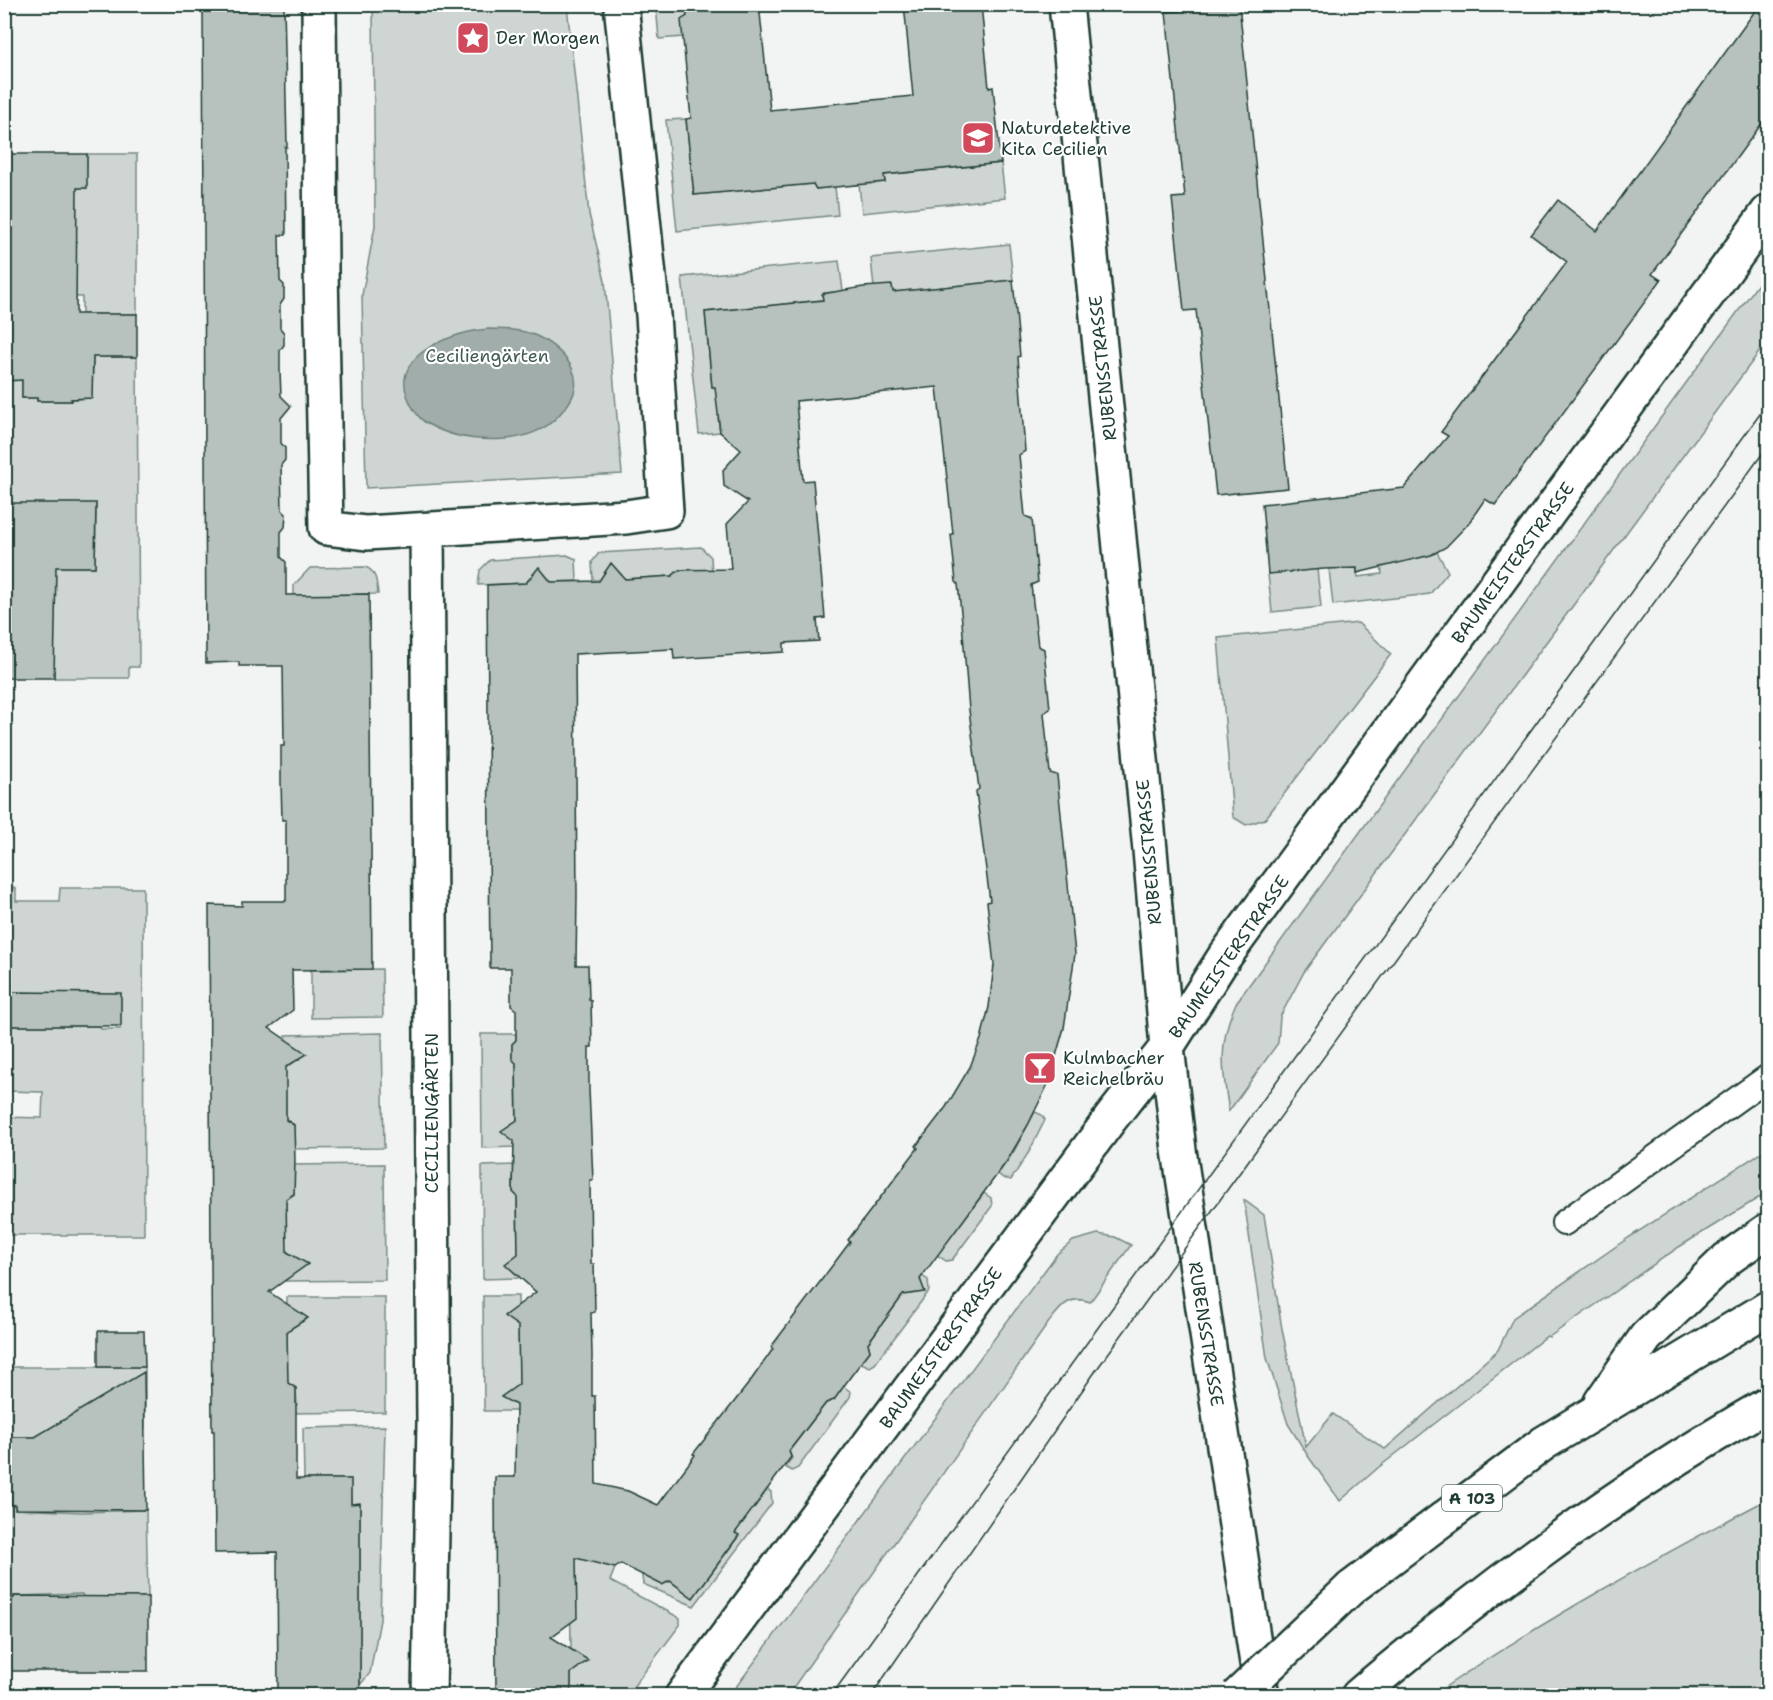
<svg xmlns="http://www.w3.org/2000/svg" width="1773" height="1700" font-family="'Shantell Sans',sans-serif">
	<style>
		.green { fill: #ced5d3; stroke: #768984; stroke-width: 1.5 }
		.water { fill: #a1adaa; stroke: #6d807b; stroke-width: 1.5 }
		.building { fill: #b7c1bd; stroke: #1f3d34; stroke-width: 1.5; fill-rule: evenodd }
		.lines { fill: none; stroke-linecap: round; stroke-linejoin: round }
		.lane-casing { stroke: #1f3d34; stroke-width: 28 }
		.street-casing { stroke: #1f3d34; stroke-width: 38 }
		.secondary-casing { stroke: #1f3d34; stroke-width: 38 }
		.highway-casing { stroke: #1f3d34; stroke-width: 38 }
		.lane { stroke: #fff; stroke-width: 24 }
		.street { stroke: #fff; stroke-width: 33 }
		.secondary { stroke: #fff; stroke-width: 33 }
		.highway { stroke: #fff; stroke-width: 33 }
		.tram { stroke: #1f3d34; stroke-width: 1.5 }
		.highway-bridge-casing { stroke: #1f3d34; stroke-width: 38; stroke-linecap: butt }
		.highway-bridge { stroke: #fff; stroke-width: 33 }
		.labels { text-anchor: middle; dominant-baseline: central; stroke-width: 4.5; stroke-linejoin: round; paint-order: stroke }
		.shield { fill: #fff; stroke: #627771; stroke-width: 1.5 }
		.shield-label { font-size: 16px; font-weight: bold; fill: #1f3d34 }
		.poi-label { font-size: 18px; fill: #1f3d34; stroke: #fff; text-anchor: start }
		.park-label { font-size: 18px; fill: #425b54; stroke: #fff }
		.street-label { font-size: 18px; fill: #1f3d34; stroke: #fff }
	</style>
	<rect width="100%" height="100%" fill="#f2f3f3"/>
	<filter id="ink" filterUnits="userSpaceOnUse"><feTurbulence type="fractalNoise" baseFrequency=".0167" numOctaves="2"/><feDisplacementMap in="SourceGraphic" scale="12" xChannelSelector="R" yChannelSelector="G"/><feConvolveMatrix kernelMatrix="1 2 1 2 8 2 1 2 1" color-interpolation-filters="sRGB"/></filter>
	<g filter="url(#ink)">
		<!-- green -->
		<g class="green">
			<path d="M 373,5 L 567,5 L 589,214 L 605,281 L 622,474 L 366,488 L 362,295 L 375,226 Z"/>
			<path d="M 656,5 L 686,5 L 687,16 L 683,37 L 659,39 Z"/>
			<path d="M 686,119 L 694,195 L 813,184 L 816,189 L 835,187 L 838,215 L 677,231 L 666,120 Z"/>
			<path d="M 87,154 L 137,154 L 137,314 L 82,314 L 82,297 L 39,297 L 39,276 L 76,276 L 76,253 L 9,187 L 86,188 Z"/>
			<path d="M 1001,163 L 1005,198 L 862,213 L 859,184 L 885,182 L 884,175 Z"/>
			<path d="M 1009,244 L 1013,280 L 893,292 L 892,286 L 874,288 L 871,258 Z"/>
			<path d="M 839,261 L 843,291 L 823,293 L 823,300 L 705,312 L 712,387 L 721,386 L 724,412 L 718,418 L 720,432 L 699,434 L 682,277 Z"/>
			<path d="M 1768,270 L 1768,340 L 1304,972 L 1280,1017 L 1278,1043 L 1229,1111 C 1222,1070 1218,1042 1236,1003 Z"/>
			<path d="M 93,357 L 137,357 L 139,667 L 129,667 L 129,678 L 54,678 L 55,567 L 95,567 L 96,504 L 5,528 L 5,381 L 22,380 L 22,398 L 37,398 L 37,401 L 71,401 L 71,399 L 92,398 Z"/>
			<path d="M 701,547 L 711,557 L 712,574 L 699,575 L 693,569 L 679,570 L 672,576 L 625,579 L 619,572 L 605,572 L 600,580 L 593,580 L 592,562 L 599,553 Z"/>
			<path d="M 1437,552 L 1448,572 L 1430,594 L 1333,605 L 1329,569 L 1356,566 L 1358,577 L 1382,574 L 1381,563 L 1431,555 Z"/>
			<path d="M 567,555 L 576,559 L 577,581 L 551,582 L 546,576 L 531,577 L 526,583 L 478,585 L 480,570 L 490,560 Z"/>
			<path d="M 365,567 C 376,570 377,583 378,594 L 294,595 L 294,585 L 310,568 Z"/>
			<path d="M 1317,569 L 1321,607 L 1272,612 L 1268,574 Z"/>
			<path d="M 1358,623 L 1391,654 L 1265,819 L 1246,825 L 1233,817 L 1218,638 Z"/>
			<path d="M 4,888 L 16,888 L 16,901 L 59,901 L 60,888 L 143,888 L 144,1235 L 5,1235 L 5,1117 L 42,1118 L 43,1092 L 5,1091 L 5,1026 L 100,1026 L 101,1029 L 120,1029 L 121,994 L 5,992 Z"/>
			<path d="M 382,969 L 383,1017 L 311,1018 L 311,970 Z"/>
			<path d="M 382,1033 L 384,1148 L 286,1149 L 294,1125 L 286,1119 L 285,1068 L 294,1062 L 285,1035 Z"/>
			<path d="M 481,1034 L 516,1034 L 516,1040 L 512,1044 L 512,1058 L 516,1063 L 517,1147 L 482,1148 Z"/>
			<path d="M 1035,1112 L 1042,1115 L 1045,1120 L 1029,1152 L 1011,1180 L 1003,1178 L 998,1174 L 1014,1151 Z"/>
			<path d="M 1768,1148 L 1768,1192 L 1679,1247 L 1549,1337 L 1547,1336 L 1379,1467 L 1340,1501 L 1308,1456 L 1288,1424 L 1267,1358 L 1244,1200 L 1264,1215 L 1282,1329 L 1306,1447 L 1333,1414 L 1385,1449 L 1498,1350 L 1513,1318 L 1628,1238 Z"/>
			<path d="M 384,1164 L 385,1280 L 286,1281 L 295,1257 L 286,1251 L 286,1200 L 294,1194 L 294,1177 L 286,1165 Z"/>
			<path d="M 517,1165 L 517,1174 L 513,1177 L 513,1192 L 517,1196 L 518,1254 L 514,1257 L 514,1272 L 518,1276 L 518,1278 L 483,1279 L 482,1166 Z"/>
			<path d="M 984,1193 L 991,1198 L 992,1206 L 952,1260 L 946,1261 L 937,1255 Z"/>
			<path d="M 1098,1234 L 1115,1237 L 1131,1245 L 1090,1302 C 1069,1294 1061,1307 1049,1322 L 788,1695 L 730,1695 L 1057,1254 L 1073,1241 Z"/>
			<path d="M 918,1273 L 928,1280 L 929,1291 L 875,1364 L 870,1367 L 861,1363 L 870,1351 L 868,1343 L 903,1295 L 921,1281 Z"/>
			<path d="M 483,1296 L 518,1296 L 519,1384 L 515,1387 L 519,1411 L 484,1411 Z"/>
			<path d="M 287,1297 L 385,1297 L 385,1412 L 287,1413 L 287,1410 L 297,1405 L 296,1389 L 287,1383 Z"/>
			<path d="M 5,1367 L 145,1367 L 145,1428 L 49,1429 L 41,1437 L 5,1437 Z"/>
			<path d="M 839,1383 L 851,1392 L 850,1397 L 798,1468 L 792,1471 L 785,1467 L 792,1458 L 789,1451 L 826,1403 L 834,1400 L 842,1389 Z"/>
			<path d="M 385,1426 L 380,1620 L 370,1673 L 360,1685 L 360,1504 L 351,1504 L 350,1479 L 304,1479 L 303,1428 Z"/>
			<path d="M 763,1486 L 771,1492 L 772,1503 L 694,1606 L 643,1584 L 641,1569 L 648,1578 L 662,1585 L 670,1581 L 693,1598 L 739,1536 L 731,1530 L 748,1507 L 755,1507 L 764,1494 L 761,1489 Z"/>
			<path d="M 1768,1499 L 1768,1695 L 1438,1695 L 1446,1689 L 1445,1687 C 1549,1617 1658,1557 1768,1499 Z"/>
			<path d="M 4,1505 L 15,1505 L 15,1509 L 82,1512 L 146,1510 L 148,1597 L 83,1597 L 82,1594 L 14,1596 L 14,1598 L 5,1599 Z"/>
			<path d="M 570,1558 L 597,1559 L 600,1564 L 615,1568 L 610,1581 L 680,1618 L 680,1625 L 627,1695 L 571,1695 L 571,1673 L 578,1668 L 571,1649 Z"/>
		</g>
		<!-- water -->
		<path class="water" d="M 489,329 C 501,329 513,329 525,332 C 548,338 580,362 575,389 C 573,400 565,408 558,416 C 546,430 524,438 505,439 C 478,441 451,438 426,423 C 418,418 411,406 408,398 C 389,353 457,331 489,329 Z"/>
		<!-- building -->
		<g class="building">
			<path d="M 203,4 L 284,4 L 287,147 L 285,147 L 286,235 L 279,235 L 280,281 L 284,285 L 284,299 L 280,305 L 280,328 L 284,333 L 284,345 L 280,350 L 280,371 L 281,396 L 291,406 L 281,418 L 281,443 L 285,448 L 285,460 L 281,465 L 282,510 L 286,514 L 285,527 L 281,532 L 281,557 L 286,562 L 286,595 L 369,594 L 372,969 L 292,970 L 293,1010 L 269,1028 L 307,1054 L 286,1067 L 286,1120 L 294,1125 L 295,1161 L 294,1194 L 286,1199 L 287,1252 L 308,1264 L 269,1292 L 308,1318 L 287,1331 L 288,1383 L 296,1388 L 296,1479 L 351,1479 L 351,1504 L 360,1503 L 360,1695 L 278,1695 L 277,1552 L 215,1553 L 214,1431 L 212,1431 L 209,905 L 242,906 L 242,901 L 286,901 L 286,820 L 282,820 L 281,782 L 281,746 L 284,746 L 283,666 L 239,666 L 239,662 L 206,663 Z"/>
			<path d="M 686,4 L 759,4 L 770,110 L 913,96 L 904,4 L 981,4 L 989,88 L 993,87 L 1001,163 L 884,175 L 885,182 L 816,189 L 813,184 L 694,195 L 686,119 L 691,118 L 681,20 L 687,16 Z"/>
			<path d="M 1239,4 L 1288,488 L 1216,495 L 1196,310 L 1184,311 L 1172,198 L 1185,197 L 1166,12 Z"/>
			<path d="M 1760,4 L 1768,4 L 1768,115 L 1652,274 L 1661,280 L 1495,505 L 1485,499 L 1468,524 L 1446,547 L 1431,555 L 1357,573 L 1357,568 L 1324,569 L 1268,574 L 1262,504 L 1404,488 L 1448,436 L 1441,432 L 1567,262 L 1531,235 L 1558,200 L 1597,231 Z"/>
			<path d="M 4,154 L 87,154 L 87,188 L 77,188 L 76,314 L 137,314 L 137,357 L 93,357 L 92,398 L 71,399 L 72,401 L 37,401 L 37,398 L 22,398 L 22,380 L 4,381 Z"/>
			<path d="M 1013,280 L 1020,356 L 1018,357 L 1025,451 L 1019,455 L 1022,485 L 1025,516 L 1032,519 L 1038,582 L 1031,585 L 1038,646 L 1044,649 L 1050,709 L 1044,713 L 1050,773 L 1057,775 L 1075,954 L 1064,1028 L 1048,1084 L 1028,1125 L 1007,1161 L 920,1279 L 925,1292 L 903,1295 L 868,1343 L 870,1351 L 851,1376 L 834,1400 L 826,1403 L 789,1451 L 791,1457 L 735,1533 L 739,1535 L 693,1598 L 670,1581 L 662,1585 L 621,1564 L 615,1568 L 576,1558 L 577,1618 L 551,1637 L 588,1660 L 571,1673 L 571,1695 L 496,1695 L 495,1477 L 515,1477 L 516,1405 L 501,1397 L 519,1384 L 518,1326 L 504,1316 L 536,1292 L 505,1264 L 518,1254 L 517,1196 L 513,1192 L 514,1141 L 501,1131 L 517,1120 L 516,1063 L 512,1059 L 512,1044 L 516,1040 L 516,1010 L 511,1006 L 511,968 L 490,968 L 487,585 L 526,583 L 539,567 L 551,582 L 599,581 L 611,563 L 625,579 L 672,576 L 679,570 L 731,569 L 727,524 L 748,502 L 724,486 L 723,470 L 741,450 L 720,432 L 715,387 L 712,387 L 705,312 L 823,300 L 822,294 L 863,287 L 892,285 L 893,292 ZM 937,387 L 953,534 L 951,535 L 956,582 L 958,584 L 962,622 L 969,710 L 979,789 L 976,791 L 990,901 L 987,902 L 994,965 L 989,1007 L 981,1039 L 970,1067 L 946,1107 L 916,1146 L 918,1148 L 848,1240 L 850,1242 L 771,1347 L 773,1349 L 749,1383 L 693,1454 L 695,1455 L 658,1505 L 628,1491 L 596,1484 L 595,1396 L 592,1396 L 592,1355 L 591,1313 L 595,1312 L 594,1264 L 591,1264 L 590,1180 L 593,1180 L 589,1090 L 589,1047 L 592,1047 L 591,1000 L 589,1000 L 588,965 L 576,965 L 577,895 L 575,654 L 673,649 L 674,659 L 784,652 L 784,643 L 819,641 L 817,619 L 825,618 L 813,480 L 803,481 L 796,401 Z"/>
			<path d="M 4,503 L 96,503 L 95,567 L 56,567 L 54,678 L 4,678 Z"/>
			<path d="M 4,992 L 121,993 L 121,1026 L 4,1026 Z"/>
			<path d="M 98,1331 L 144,1331 L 145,1367 L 98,1367 Z"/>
			<path d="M 144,1372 L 146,1510 L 15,1509 L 15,1505 L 4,1505 L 4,1437 L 35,1437 Z"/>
			<path d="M 14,1596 L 148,1597 L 148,1671 L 4,1671 L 4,1599 L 14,1598 Z"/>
		</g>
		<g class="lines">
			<defs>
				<path id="lane" d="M 1564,1223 L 1768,1077"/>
				<g id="street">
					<path d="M 319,4 L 321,269 L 326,528 L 366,533 L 626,517 L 666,511 L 653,315 L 621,4"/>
					<path d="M 427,530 L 434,1422 L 429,1696"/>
					<path d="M 682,1696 L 1111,1118 L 1167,1047 L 1223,959 L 1768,212"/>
				</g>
				<path id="secondary" d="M 1066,4 L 1150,850 L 1167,1047 L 1179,1150 L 1262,1696"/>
				<g id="highway">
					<path d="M 1601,1402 L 1646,1337 L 1727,1259 L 1768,1230"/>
					<path d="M 1351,1588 L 1544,1443 L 1768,1308"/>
					<path d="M 1358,1696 C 1391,1667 1426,1640 1460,1613 C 1558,1536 1660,1466 1768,1404"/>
				</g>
			</defs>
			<!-- lane casing -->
			<use href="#lane" class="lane-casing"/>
			<!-- street casing -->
			<use href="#street" class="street-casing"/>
			<!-- secondary casing -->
			<use href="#secondary" class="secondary-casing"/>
			<!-- highway casing -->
			<use href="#highway" class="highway-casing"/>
			<!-- lane -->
			<use href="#lane" class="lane"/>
			<!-- street -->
			<use href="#street" class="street"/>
			<!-- secondary -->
			<use href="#secondary" class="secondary"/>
			<!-- highway -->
			<use href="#highway" class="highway"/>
			<!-- tram -->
			<g class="tram">
				<path d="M 831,1696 L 1768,403"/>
				<path d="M 871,1696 L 1097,1369 L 1768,446"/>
			</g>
			<defs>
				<path id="highway-bridge" d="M 1237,1696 L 1351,1588"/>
			</defs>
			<!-- highway-bridge casing -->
			<use href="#highway-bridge" class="highway-bridge-casing"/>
			<!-- highway-bridge -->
			<use href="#highway-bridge" class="highway-bridge"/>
		</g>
	</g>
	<!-- icons -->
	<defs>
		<symbol id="sight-square" viewBox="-11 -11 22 22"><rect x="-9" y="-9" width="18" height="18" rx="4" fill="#d1495b" stroke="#fff"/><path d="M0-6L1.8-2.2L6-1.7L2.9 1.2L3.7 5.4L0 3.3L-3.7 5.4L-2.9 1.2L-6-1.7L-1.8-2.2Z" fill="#fff"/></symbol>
		<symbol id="school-square" viewBox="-11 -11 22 22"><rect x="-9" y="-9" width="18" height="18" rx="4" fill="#d1495b" stroke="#fff"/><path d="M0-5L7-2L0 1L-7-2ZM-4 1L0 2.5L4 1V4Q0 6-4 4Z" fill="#fff"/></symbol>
		<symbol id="bar-square" viewBox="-11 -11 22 22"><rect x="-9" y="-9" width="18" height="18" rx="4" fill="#d1495b" stroke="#fff"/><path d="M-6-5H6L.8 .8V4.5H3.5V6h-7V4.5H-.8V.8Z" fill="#fff"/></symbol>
	</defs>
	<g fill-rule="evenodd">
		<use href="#sight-square" x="454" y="19" width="38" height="38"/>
		<use href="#school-square" x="959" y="119" width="38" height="38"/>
		<use href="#bar-square" x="1021" y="1049" width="38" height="38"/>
	</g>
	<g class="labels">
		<!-- shield labels -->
		<rect class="shield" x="1442" y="1485" width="60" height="26" rx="4.5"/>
		<g class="shield-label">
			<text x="1472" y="1498">A 103</text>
		</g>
		<!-- poi labels -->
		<g class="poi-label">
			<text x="496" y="38">Der Morgen</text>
			<text x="1001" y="128">Naturdetektive<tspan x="1001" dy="21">Kita Cecilien</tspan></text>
			<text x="1063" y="1058">Kulmbacher<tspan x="1063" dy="21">Reichelbräu</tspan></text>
		</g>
		<!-- park labels -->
		<g class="park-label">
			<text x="487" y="356">Ceciliengärten</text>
		</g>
		<!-- street labels -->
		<g class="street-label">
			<text transform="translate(1103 368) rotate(-96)">RUBENSSTRASSE</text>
			<text transform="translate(1513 563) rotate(-54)">BAUMEISTERSTRASSE</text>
			<text transform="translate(1149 852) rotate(-95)">RUBENSSTRASSE</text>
			<text transform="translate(1229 957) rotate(-55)">BAUMEISTERSTRASSE</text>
			<text transform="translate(432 1113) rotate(-90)">CECILIENGÄRTEN</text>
			<text transform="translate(1206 1334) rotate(81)">RUBENSSTRASSE</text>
			<text transform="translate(941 1348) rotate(-54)">BAUMEISTERSTRASSE</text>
		</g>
	</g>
	<!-- margin -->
	<rect width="1773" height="1700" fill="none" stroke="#fff" stroke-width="24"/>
	<rect x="12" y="12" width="1749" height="1676" fill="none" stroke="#1f3d34" stroke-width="2" filter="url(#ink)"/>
</svg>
